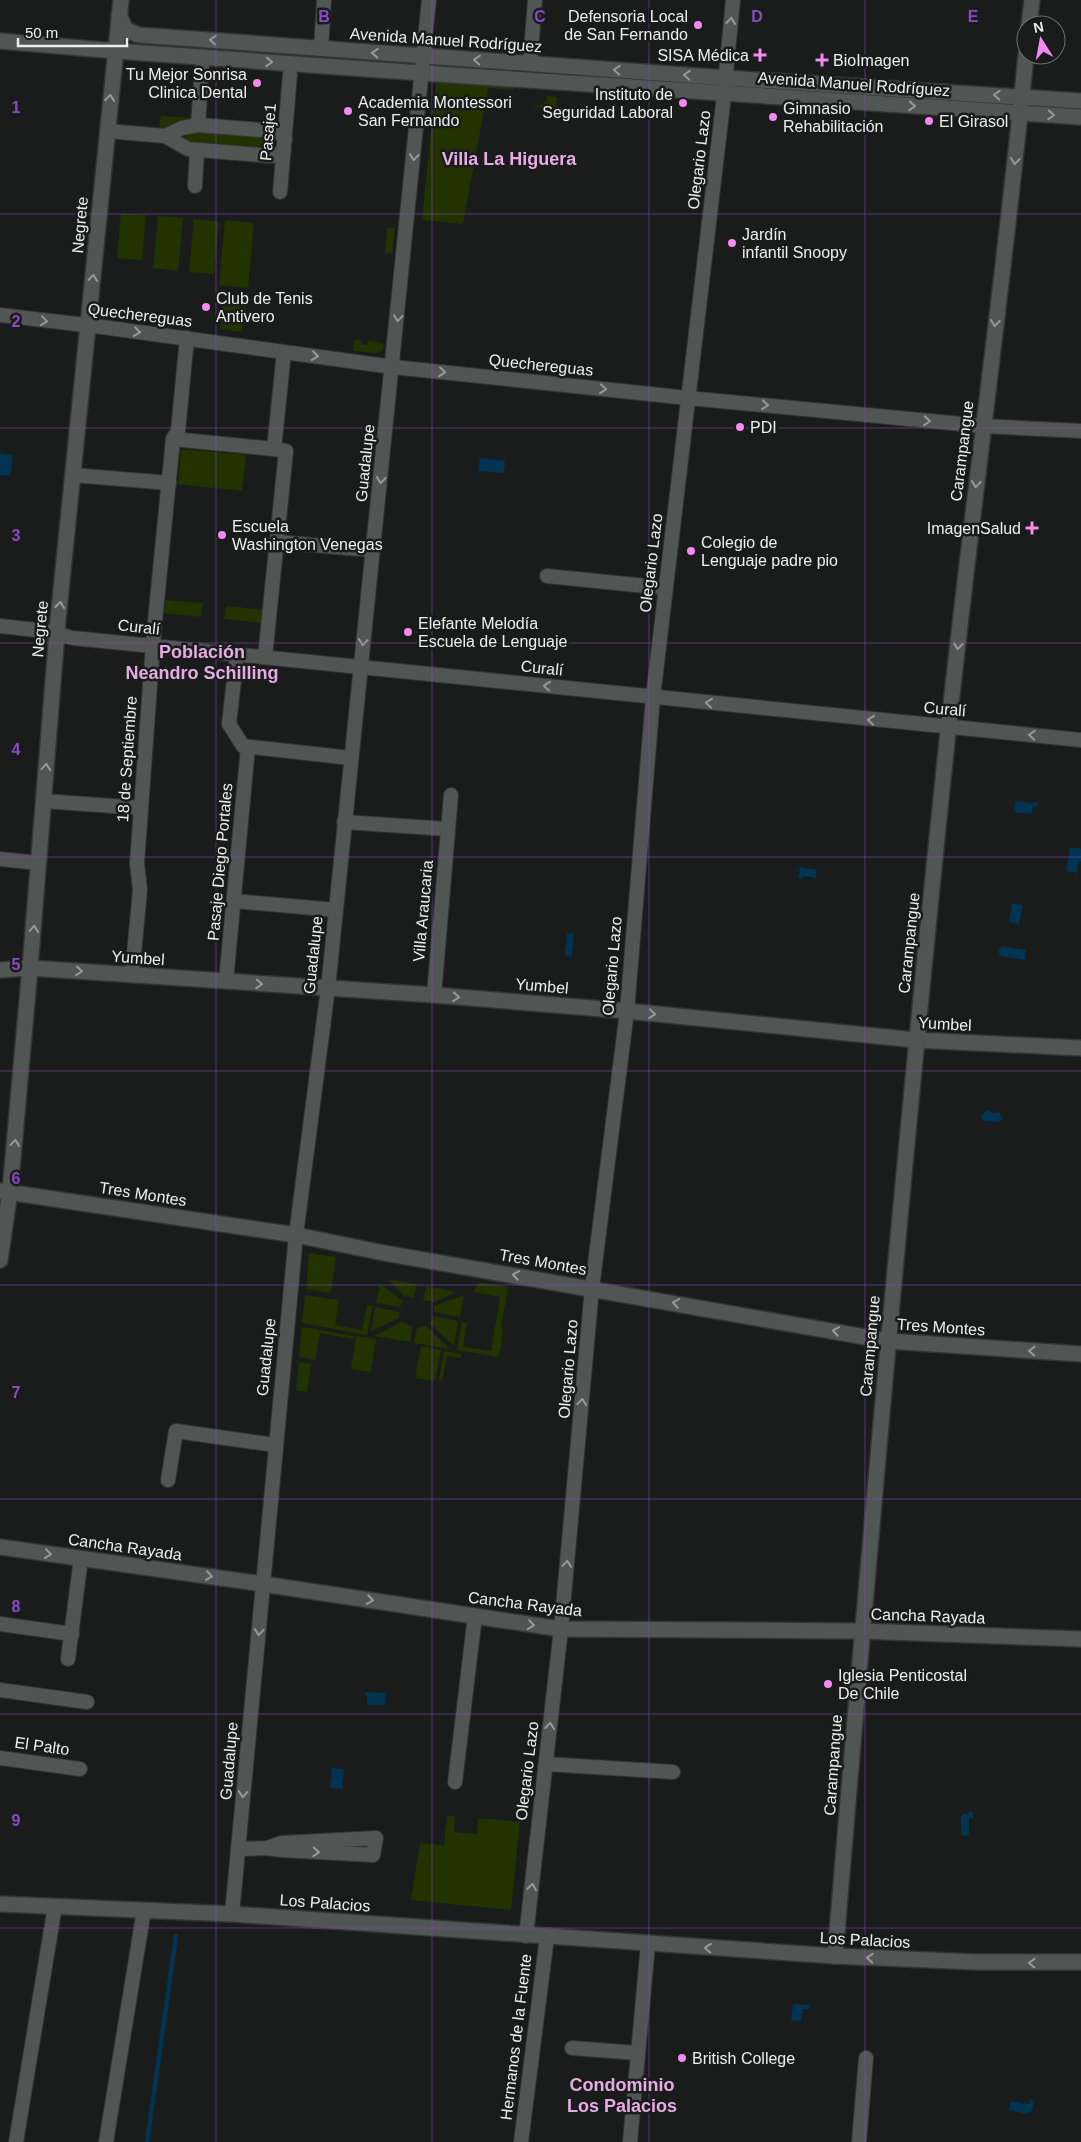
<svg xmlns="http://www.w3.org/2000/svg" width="1081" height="2142" font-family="Helvetica,sans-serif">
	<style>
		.green { fill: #230 }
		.water { fill: #003452 }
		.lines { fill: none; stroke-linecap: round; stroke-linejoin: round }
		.stream { stroke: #003452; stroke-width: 4.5 }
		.minor-casing { stroke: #333534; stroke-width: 16 }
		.tertiary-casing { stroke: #333534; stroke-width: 18 }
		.secondary-casing { stroke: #333534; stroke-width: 18 }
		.minor { stroke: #515554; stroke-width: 14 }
		.tertiary { stroke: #515554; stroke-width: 15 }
		.secondary { stroke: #515554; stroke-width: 15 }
		.oneway { stroke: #979a99 }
		.grid { fill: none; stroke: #8c49c6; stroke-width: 1; stroke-opacity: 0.55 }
		.poi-dot { fill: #f489f1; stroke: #191c1b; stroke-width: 2 }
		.labels { text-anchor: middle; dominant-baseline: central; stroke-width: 5; stroke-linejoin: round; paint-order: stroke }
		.poi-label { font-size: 16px; fill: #edefee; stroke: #191c1b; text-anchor: start }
		.street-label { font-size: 16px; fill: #edefee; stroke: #191c1b }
		.neighbourhood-label { font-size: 18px; font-weight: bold; fill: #e6abe3; stroke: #191c1b }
		.grid-label { font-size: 16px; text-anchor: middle; font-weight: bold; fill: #8c49c6; stroke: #191c1b; stroke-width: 5; stroke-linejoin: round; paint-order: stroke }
	</style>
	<rect width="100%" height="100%" fill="#191c1b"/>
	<!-- green -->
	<g class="green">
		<path d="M 436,81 L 515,87 L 514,90 L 488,88 L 463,224 L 422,220 Z"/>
		<path d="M 547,96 L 557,97 L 556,112 L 550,111 L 550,109 L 531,107 C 539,105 546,107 547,96 Z"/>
		<path d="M 161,116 L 193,118 L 190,121 L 178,121 L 158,132 Z"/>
		<path d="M 189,131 L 260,137 L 264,143 L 259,148 L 188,143 L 184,137 Z"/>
		<path d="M 121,213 L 146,215 L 142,260 L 117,258 Z"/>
		<path d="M 158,216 L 183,218 L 178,271 L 153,268 Z"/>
		<path d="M 194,219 L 219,222 L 214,274 L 189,272 Z"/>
		<path d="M 225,220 L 254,223 L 248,288 L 219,285 Z"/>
		<path d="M 387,227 L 395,228 L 392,254 L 385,253 Z"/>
		<path d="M 223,304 L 246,306 L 244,325 L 242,325 L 241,332 L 220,329 Z"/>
		<path d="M 355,339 L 361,340 L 361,344 L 367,345 L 368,341 L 383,343 L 383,350 L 378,353 L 353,351 Z"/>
		<path d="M 181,449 L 246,455 L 242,491 L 178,484 Z"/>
		<path d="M 165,600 L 203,603 L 201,617 L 164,613 Z"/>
		<path d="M 226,606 L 265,610 L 263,623 L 224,619 Z"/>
		<path d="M 309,1253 L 336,1257 L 331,1293 L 306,1289 Z"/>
		<path d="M 388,1279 L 417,1284 L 414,1298 L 404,1296 Z"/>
		<path d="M 478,1282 L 508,1287 L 501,1329 L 503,1330 L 499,1357 L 457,1350 L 462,1322 L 467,1323 L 463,1347 L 491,1351 L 500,1297 L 474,1292 Z"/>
		<path d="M 380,1284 L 403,1301 L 400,1307 L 376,1303 Z"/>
		<path d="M 426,1286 L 456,1292 L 435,1302 L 423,1300 Z"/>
		<path d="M 305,1295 L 339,1300 L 335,1325 L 362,1330 L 367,1305 L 373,1306 L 367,1335 L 302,1323 Z"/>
		<path d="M 464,1295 L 460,1317 L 434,1312 L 434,1306 Z"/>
		<path d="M 375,1307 L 399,1312 L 399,1318 L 371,1331 Z"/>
		<path d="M 433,1316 L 458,1321 L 454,1346 L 430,1324 Z"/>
		<path d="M 402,1322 L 412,1327 L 410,1342 L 374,1336 Z"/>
		<path d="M 426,1326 L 450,1349 L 414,1343 L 417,1328 Z"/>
		<path d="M 302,1327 L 354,1336 L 353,1339 L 320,1333 L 315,1360 L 299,1357 Z"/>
		<path d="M 356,1336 L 376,1339 L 371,1372 L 351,1369 Z"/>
		<path d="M 421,1346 L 441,1350 L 435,1381 L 415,1378 Z"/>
		<path d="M 444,1351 L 461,1354 L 461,1358 L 447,1356 L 442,1381 L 439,1380 Z"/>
		<path d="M 299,1362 L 311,1364 L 307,1392 L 296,1390 Z"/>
		<path d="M 447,1815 L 455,1816 L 454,1832 L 477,1834 L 478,1818 L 520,1822 L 511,1910 L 411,1900 L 420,1843 L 444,1845 Z"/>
	</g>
	<!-- water -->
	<g class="water">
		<path d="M 0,453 L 13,455 L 10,476 L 0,475 Z"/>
		<path d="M 480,458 L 505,461 L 504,473 L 478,471 Z"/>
		<path d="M 1015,801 L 1033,803 L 1038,801 L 1037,807 L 1033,806 L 1032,814 L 1014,812 Z"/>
		<path d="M 1070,847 L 1081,849 L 1081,861 L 1079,861 L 1077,873 L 1066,871 Z"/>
		<path d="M 800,867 L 817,870 L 816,878 L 803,876 L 801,879 L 798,878 Z"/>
		<path d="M 1012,903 L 1023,905 L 1019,925 L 1009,922 Z"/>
		<path d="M 567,933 L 574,934 L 572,957 L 565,956 Z"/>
		<path d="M 1001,946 L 1026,950 L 1025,960 L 1000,956 L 998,950 L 1001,949 Z"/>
		<path d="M 987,1110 L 993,1113 L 999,1112 L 1003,1118 L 999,1122 L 983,1121 L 981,1116 Z"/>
		<path d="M 366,1692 L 386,1693 L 385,1705 L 367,1705 L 367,1696 L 364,1694 Z"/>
		<path d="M 332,1768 L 344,1769 L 342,1789 L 330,1788 Z"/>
		<path d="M 968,1812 L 973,1812 L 973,1818 L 969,1818 L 969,1836 L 961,1835 L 961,1814 L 968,1814 Z"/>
		<path d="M 793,2004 L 810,2005 L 810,2009 L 803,2009 L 801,2021 L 791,2020 Z"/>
		<path d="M 1030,2099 L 1034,2100 L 1032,2111 L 1027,2114 L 1009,2110 L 1011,2101 L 1029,2104 Z"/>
	</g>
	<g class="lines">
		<!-- stream -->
		<path class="stream" d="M 147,2142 L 176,1936"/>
		<defs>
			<g id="minor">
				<path d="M 321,49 L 324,0"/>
				<path d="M 530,64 L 535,0"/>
				<path d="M 198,125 L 202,67"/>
				<path d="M 107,131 L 165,136"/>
				<path d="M 284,149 L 278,155 L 271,156 L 188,149 L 165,136 L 182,128 L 198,125 L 273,131 L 280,133 L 285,140"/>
				<path d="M 195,186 L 197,151"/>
				<path d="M 280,192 L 290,74"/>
				<path d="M 0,315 L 102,327 L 393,367 L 688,398 L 983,426 L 1081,431"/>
				<path d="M 173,439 L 274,449"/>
				<path d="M 73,475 L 169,483"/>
				<path d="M 277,542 L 373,550"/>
				<path d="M 547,576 L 666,588"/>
				<path d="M 0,626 L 45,631 L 73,638 L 153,646 L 1081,740"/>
				<path d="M 237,654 L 229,724 L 243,746 L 351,758"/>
				<path d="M 265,657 L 286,451 L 274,449 L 284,352"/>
				<path d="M 43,801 L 141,808"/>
				<path d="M 344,822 L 448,829"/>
				<path d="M 0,859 L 39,863"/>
				<path d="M 234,901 L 336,910"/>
				<path d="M 132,975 L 140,890 L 137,863 L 154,631 L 173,439 L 178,431 L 187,338"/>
				<path d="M 226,981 L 248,747"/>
				<path d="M 434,995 L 451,795"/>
				<path d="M 168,1480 L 176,1431 L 275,1445"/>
				<path d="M 0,1624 L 72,1634"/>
				<path d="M 68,1659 L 81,1558"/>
				<path d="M 0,1690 L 87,1702"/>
				<path d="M 0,1758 L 80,1769"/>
				<path d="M 546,1764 L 673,1772"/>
				<path d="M 455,1782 L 475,1616"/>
				<path d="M 238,1849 L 267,1848 L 281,1850 L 373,1855 L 376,1838 L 281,1843 L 267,1848"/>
				<path d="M 232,1914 L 296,1235 L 328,988 L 429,0"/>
				<path d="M 526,1936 L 561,1629 L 592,1288 L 627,1011 L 653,697 L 723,104 L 733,0"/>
				<path d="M 572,2048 L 638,2053"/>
				<path d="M 16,2142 L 55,1906"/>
				<path d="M 106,2142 L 144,1910"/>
				<path d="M 521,2142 L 547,1937"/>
				<path d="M 630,2142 L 648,1944"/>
				<path d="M 859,2142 L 866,2058"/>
			</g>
			<g id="tertiary">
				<path d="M 1029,25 L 1032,0"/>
				<path d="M 30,968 L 434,995 L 627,1011 L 916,1040 L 1081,1048"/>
				<path d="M 0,1191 L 296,1235 L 384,1253 L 888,1341 L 1081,1354"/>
				<path d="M 835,1956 C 869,1548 905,1140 948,732 C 972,506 1004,281 1026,55"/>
			</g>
			<g id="secondary">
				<path d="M 119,15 L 126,30 L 139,35 L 726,78 L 1081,101"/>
				<path d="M 0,41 L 116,51 L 422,73 L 1081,117"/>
				<path d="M 0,970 L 30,968"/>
				<path d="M 0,1260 L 10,1191 L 30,968 L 58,620 L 121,0"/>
				<path d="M 0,1547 L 263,1584 L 561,1629 L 861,1631 L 1081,1639"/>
				<path d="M 0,1904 L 232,1914 L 835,1956 L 976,1962 L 1081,1962"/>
			</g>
		</defs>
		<!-- minor casing -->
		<use href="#minor" class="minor-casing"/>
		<!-- tertiary casing -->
		<use href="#tertiary" class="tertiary-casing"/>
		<!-- secondary casing -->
		<use href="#secondary" class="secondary-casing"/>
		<!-- minor -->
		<use href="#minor" class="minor"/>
		<!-- tertiary -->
		<use href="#tertiary" class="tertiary"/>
		<!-- secondary -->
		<use href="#secondary" class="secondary"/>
	</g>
	<!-- one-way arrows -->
	<defs><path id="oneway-chevron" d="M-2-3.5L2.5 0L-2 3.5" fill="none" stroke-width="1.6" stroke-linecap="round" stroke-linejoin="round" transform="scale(1.25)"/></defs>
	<g class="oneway">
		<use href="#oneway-chevron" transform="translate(731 21) rotate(-84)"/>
		<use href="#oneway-chevron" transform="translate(213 40) rotate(-176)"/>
		<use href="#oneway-chevron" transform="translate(375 53) rotate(-176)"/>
		<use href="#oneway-chevron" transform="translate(477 60) rotate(-176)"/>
		<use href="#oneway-chevron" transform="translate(269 62) rotate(4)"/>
		<use href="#oneway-chevron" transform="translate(617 70) rotate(-176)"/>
		<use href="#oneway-chevron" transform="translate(687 75) rotate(-176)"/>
		<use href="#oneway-chevron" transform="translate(997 95) rotate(-176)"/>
		<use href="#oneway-chevron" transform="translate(110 98) rotate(-84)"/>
		<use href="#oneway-chevron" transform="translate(912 106) rotate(4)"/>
		<use href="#oneway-chevron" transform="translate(1051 115) rotate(4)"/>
		<use href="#oneway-chevron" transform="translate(414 157) rotate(96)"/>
		<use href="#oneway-chevron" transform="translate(1015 161) rotate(97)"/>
		<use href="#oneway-chevron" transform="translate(93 278) rotate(-84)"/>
		<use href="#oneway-chevron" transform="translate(398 318) rotate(96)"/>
		<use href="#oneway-chevron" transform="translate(44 321) rotate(7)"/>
		<use href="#oneway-chevron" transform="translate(995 323) rotate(97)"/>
		<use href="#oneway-chevron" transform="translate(137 332) rotate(8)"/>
		<use href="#oneway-chevron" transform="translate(315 356) rotate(8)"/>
		<use href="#oneway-chevron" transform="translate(442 372) rotate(6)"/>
		<use href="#oneway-chevron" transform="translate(603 389) rotate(6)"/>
		<use href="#oneway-chevron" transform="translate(765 405) rotate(5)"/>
		<use href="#oneway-chevron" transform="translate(927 421) rotate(5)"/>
		<use href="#oneway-chevron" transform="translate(381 480) rotate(96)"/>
		<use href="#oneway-chevron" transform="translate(976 484) rotate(96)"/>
		<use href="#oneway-chevron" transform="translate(60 605) rotate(-84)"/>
		<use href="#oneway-chevron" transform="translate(363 642) rotate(96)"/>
		<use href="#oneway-chevron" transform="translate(958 646) rotate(96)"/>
		<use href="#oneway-chevron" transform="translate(547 686) rotate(-174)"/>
		<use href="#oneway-chevron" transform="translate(709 703) rotate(-174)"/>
		<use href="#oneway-chevron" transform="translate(871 720) rotate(-174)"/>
		<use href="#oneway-chevron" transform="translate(1032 735) rotate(-175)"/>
		<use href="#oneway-chevron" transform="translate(46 767) rotate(-85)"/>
		<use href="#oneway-chevron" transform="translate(34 929) rotate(-85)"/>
		<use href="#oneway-chevron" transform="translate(79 971) rotate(4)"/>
		<use href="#oneway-chevron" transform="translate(259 984) rotate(4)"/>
		<use href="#oneway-chevron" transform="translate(456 997) rotate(5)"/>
		<use href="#oneway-chevron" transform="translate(652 1014) rotate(6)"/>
		<use href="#oneway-chevron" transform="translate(15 1143) rotate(-85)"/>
		<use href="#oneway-chevron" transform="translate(516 1275) rotate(-170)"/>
		<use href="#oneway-chevron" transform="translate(676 1303) rotate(-170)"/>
		<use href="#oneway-chevron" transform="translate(836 1331) rotate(-170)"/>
		<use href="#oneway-chevron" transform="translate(1032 1351) rotate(-177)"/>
		<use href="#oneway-chevron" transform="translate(582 1402) rotate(-85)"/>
		<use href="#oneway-chevron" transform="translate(48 1554) rotate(8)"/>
		<use href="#oneway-chevron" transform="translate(567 1564) rotate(-85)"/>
		<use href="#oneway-chevron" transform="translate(209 1576) rotate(8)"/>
		<use href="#oneway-chevron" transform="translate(370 1600) rotate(9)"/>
		<use href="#oneway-chevron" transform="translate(531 1625) rotate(9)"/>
		<use href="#oneway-chevron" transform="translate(259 1632) rotate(95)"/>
		<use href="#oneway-chevron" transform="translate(550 1726) rotate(-83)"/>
		<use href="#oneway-chevron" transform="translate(243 1794) rotate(95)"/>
		<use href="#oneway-chevron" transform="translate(316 1852) rotate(3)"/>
		<use href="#oneway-chevron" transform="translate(532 1887) rotate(-83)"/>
		<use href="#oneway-chevron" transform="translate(708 1948) rotate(-176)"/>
		<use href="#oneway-chevron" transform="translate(870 1958) rotate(-177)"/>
		<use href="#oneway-chevron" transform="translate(1032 1963) rotate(-179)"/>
	</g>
	<!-- grid -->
	<path class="grid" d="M 216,0 L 216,2142M 432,0 L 432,2142M 649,0 L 649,2142M 865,0 L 865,2142M 0,214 L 1081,214M 0,428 L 1081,428M 0,643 L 1081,643M 0,857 L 1081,857M 0,1071 L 1081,1071M 0,1285 L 1081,1285M 0,1499 L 1081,1499M 0,1714 L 1081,1714M 0,1928 L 1081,1928"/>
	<!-- markers -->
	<g class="poi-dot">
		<circle cx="698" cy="25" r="5"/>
		<path d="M757.5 47.5h5v5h5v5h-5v5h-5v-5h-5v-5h5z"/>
		<path d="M819.5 52.5h5v5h5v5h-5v5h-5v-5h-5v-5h5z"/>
		<circle cx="257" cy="83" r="5"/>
		<circle cx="683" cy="103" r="5"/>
		<circle cx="348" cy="111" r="5"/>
		<circle cx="773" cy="117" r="5"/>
		<circle cx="929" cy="121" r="5"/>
		<circle cx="732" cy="243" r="5"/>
		<circle cx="206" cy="307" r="5"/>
		<circle cx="740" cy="427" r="5"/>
		<path d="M1029.5 520.5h5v5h5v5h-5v5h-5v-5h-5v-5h5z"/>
		<circle cx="222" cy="535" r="5"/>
		<circle cx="691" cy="551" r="5"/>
		<circle cx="408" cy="632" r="5"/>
		<circle cx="828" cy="1684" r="5"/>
		<circle cx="682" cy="2058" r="5"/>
	</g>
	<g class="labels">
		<!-- poi labels -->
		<g class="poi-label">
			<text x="688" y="16" text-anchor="end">Defensoria Local<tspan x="688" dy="18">de San Fernando</tspan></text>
			<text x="749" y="55" text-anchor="end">SISA Médica</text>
			<text x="833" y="60">BioImagen</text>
			<text x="247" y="74" text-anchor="end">Tu Mejor Sonrisa<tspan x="247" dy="18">Clinica Dental</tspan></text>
			<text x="673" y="94" text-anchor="end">Instituto de<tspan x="673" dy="18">Seguridad Laboral</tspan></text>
			<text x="358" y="102">Academia Montessori<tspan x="358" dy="18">San Fernando</tspan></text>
			<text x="783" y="108">Gimnasio<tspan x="783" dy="18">Rehabilitación</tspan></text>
			<text x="939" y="121">El Girasol</text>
			<text x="742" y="234">Jardín<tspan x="742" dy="18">infantil Snoopy</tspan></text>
			<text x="216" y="298">Club de Tenis<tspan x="216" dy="18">Antivero</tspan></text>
			<text x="750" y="427">PDI</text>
			<text x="232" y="526">Escuela<tspan x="232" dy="18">Washington Venegas</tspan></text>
			<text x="1021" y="528" text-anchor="end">ImagenSalud</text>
			<text x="701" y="542">Colegio de<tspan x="701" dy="18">Lenguaje padre pio</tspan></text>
			<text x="418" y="623">Elefante Melodía<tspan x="418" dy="18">Escuela de Lenguaje</tspan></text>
			<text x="838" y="1675">Iglesia Penticostal<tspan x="838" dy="18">De Chile</tspan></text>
			<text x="692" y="2058">British College</text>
		</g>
		<!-- street labels -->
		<g class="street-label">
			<text transform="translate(446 40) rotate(4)">Avenida Manuel Rodríguez</text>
			<text transform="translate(854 84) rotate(4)">Avenida Manuel Rodríguez</text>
			<text transform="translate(268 132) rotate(-85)">Pasaje1</text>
			<text transform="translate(699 160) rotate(-83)">Olegario Lazo</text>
			<text transform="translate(80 225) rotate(-85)">Negrete</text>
			<text transform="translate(140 315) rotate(7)">Quechereguas</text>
			<text transform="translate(541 365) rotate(6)">Quechereguas</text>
			<text transform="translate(962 451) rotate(-83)">Carampangue</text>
			<text transform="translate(365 463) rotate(-84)">Guadalupe</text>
			<text transform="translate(651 563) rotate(-83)">Olegario Lazo</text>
			<text transform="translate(139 627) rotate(6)">Curalí</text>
			<text transform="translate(40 629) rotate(-85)">Negrete</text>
			<text transform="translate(542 668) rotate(6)">Curalí</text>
			<text transform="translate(945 709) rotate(5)">Curalí</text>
			<text transform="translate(127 759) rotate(-86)">18 de Septiembre</text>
			<text transform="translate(220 862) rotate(-85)">Pasaje Diego Portales</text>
			<text transform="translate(423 911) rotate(-85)">Villa Araucaria</text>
			<text transform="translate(909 943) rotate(-84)">Carampangue</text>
			<text transform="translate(313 955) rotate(-84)">Guadalupe</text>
			<text transform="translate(138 958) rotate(4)">Yumbel</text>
			<text transform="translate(612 966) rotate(-85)">Olegario Lazo</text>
			<text transform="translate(542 986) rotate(5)">Yumbel</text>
			<text transform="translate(945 1024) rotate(3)">Yumbel</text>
			<text transform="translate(143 1194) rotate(9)">Tres Montes</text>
			<text transform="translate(543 1262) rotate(10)">Tres Montes</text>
			<text transform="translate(941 1327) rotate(4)">Tres Montes</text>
			<text transform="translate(870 1346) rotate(-85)">Carampangue</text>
			<text transform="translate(266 1357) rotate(-84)">Guadalupe</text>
			<text transform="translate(568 1369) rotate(-85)">Olegario Lazo</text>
			<text transform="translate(125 1547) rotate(8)">Cancha Rayada</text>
			<text transform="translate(525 1604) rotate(7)">Cancha Rayada</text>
			<text transform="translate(928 1616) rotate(2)">Cancha Rayada</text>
			<text transform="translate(42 1746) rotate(8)">El Palto</text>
			<text transform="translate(229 1761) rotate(-85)">Guadalupe</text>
			<text transform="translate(833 1765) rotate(-86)">Carampangue</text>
			<text transform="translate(527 1771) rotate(-83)">Olegario Lazo</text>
			<text transform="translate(325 1903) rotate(4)">Los Palacios</text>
			<text transform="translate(865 1940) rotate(3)">Los Palacios</text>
			<text transform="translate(516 2037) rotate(-83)">Hermanos de la Fuente</text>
		</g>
		<!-- neighbourhood labels -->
		<g class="neighbourhood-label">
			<text x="509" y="159">Villa La Higuera</text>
			<text x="202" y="652">Población<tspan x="202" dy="21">Neandro Schilling</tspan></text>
			<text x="622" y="2085">Condominio<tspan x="622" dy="21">Los Palacios</tspan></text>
		</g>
	</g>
	<g class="grid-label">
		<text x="324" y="22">B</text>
		<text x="540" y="22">C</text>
		<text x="757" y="22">D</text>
		<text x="973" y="22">E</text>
		<text x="16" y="113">1</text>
		<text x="16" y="327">2</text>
		<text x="16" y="541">3</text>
		<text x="16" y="755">4</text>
		<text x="16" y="970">5</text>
		<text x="16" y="1184">6</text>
		<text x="16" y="1398">7</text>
		<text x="16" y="1612">8</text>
		<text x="16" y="1826">9</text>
	</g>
	<!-- north arrow -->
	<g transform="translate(1041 40) rotate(349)"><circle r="24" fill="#191c1b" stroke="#6e706f"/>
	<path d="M0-4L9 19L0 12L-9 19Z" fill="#f489f1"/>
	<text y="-8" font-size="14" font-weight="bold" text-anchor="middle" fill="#edefee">N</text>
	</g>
	<!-- scale -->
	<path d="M18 38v8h109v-8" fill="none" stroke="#edefee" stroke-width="2.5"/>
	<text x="25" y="38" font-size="15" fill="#edefee" stroke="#191c1b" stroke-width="4" paint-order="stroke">50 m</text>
</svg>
